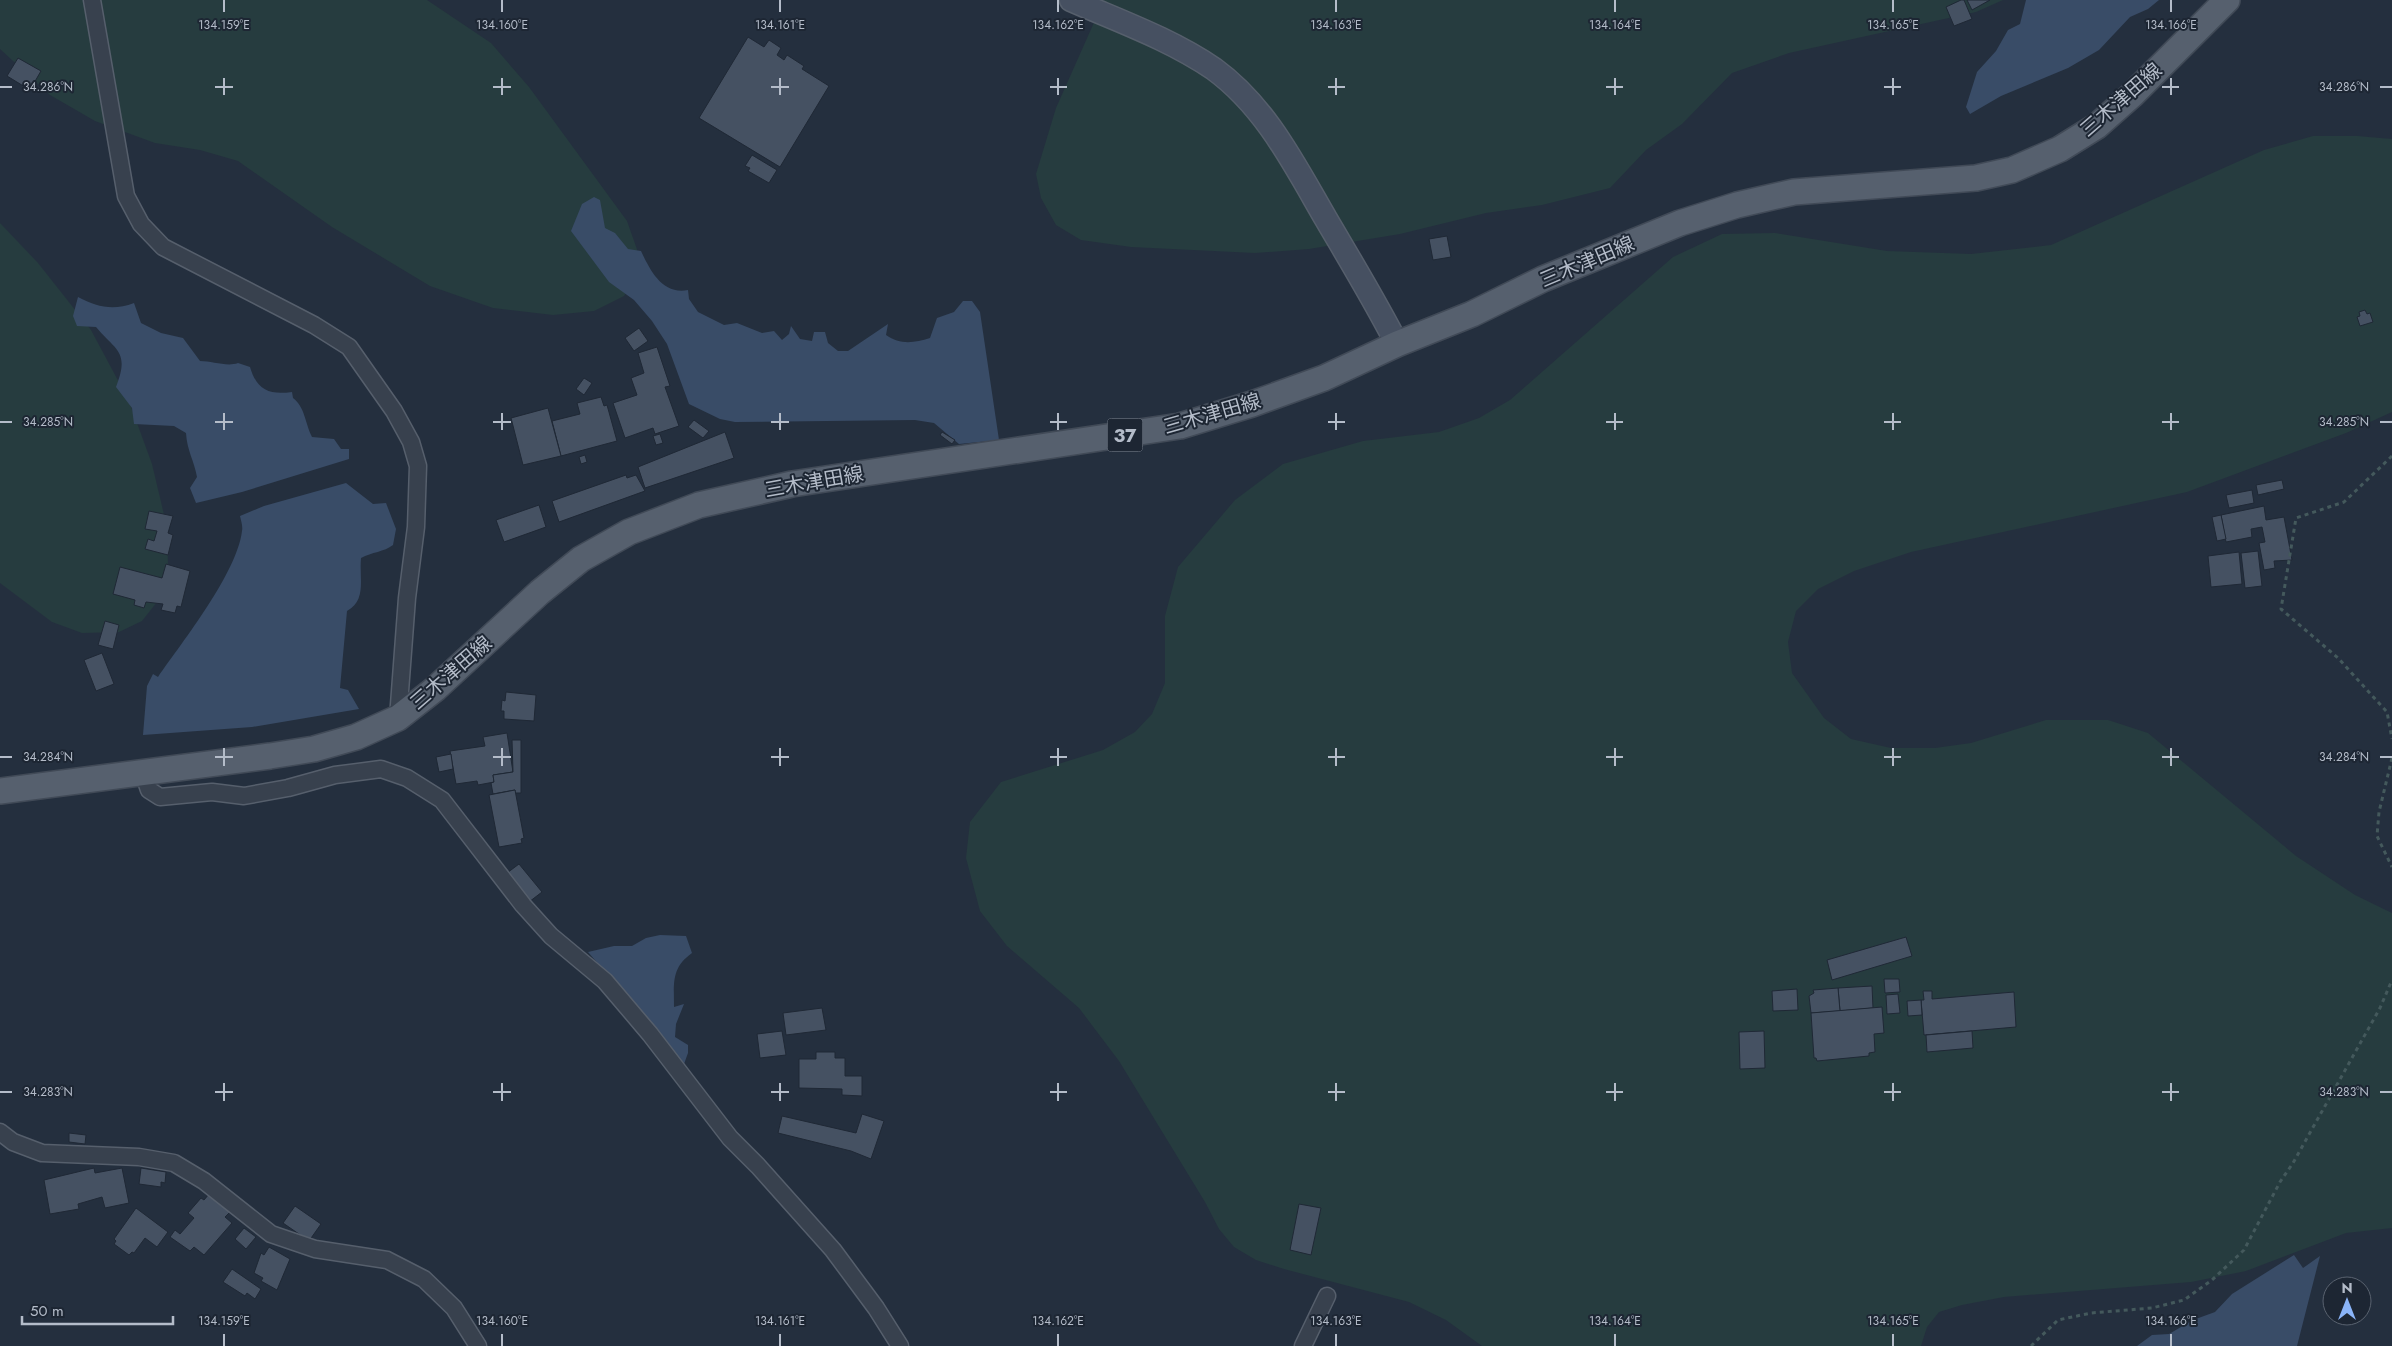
<svg xmlns="http://www.w3.org/2000/svg" width="2392" height="1346" font-family="Jost,'Noto Sans JP',sans-serif">
	<style>
		.green { fill: #263c3f }
		.water { fill: #394c67 }
		.building { fill: #455162; stroke: #1f2835 }
		.lines { fill: none; stroke-linecap: round; stroke-linejoin: round }
		.street-casing { stroke: #565f6c; stroke-width: 19 }
		.secondary-casing { stroke: #565f6c; stroke-width: 25 }
		.primary-casing { stroke: #414a57; stroke-width: 28 }
		.path { stroke: #44595c; stroke-width: 3; stroke-dasharray: 4 4; stroke-linecap: butt }
		.street { stroke: #38414e; stroke-width: 16 }
		.secondary { stroke: #465061; stroke-width: 22 }
		.primary { stroke: #56606e; stroke-width: 25 }
		.ticks { fill: none; stroke: #b4bcc9; stroke-width: 2 }
		.labels { text-anchor: middle; dominant-baseline: central; stroke-width: 4; stroke-linejoin: round; paint-order: stroke }
		.shield { fill: #1d2633; stroke: #878f9c; stroke-width: 1 }
		.shield-label { font-size: 19px; font-weight: bold; fill: #b4bcc9 }
		.street-label { font-size: 20px; fill: #b4bcc9; stroke: #1d2633 }
		.ticks-label { font-size: 12px; text-anchor: middle; fill: #b4bcc9; stroke: #1d2633; stroke-width: 4; stroke-linejoin: round; paint-order: stroke }
	</style>
	<rect width="100%" height="100%" fill="#242f3e"/>
	<!-- green -->
	<g class="green">
		<path d="M 0,0 L 427,0 L 491,43 L 529,87 L 627,221 L 639,255 L 635,281 L 624,296 L 594,311 L 553,315 L 493,308 L 430,286 L 332,227 L 238,161 L 200,150 L 155,143 L 95,121 L 50,95 L 0,49 Z"/>
		<path d="M 1104,0 L 2003,0 L 1976,12 L 1789,53 L 1732,73 L 1682,124 L 1646,150 L 1610,188 L 1542,205 L 1486,213 L 1400,234 L 1309,249 L 1255,253 L 1131,247 L 1081,240 L 1056,225 L 1041,198 L 1036,174 L 1056,108 Z"/>
		<path d="M 2313,136 L 2357,136 L 2392,139 L 2392,412 L 2346,433 L 2187,492 L 1911,552 L 1854,571 L 1818,589 L 1796,611 L 1788,642 L 1792,673 L 1824,718 L 1851,739 L 1891,748 L 1935,748 L 1971,743 L 2046,720 L 2108,720 L 2148,733 L 2296,856 L 2355,895 L 2392,913 L 2392,1228 L 2346,1233 L 2246,1271 L 2191,1282 L 2004,1297 L 1962,1305 L 1939,1312 L 1927,1327 L 1921,1346 L 1482,1346 L 1446,1320 L 1409,1302 L 1284,1269 L 1256,1260 L 1234,1247 L 1219,1229 L 1205,1202 L 1119,1061 L 1079,1008 L 1007,946 L 980,911 L 966,858 L 970,822 L 1001,782 L 1103,750 L 1135,732 L 1152,714 L 1165,683 L 1165,616 L 1178,567 L 1235,500 L 1283,464 L 1363,441 L 1439,432 L 1479,418 L 1510,400 L 1673,257 L 1722,234 L 1775,233 L 1887,251 L 1971,254 L 2051,245 L 2264,150 Z"/>
		<path d="M 0,223 L 38,263 L 91,330 L 129,401 L 152,464 L 167,527 L 168,565 L 157,602 L 142,621 L 119,632 L 82,633 L 52,622 L 0,583 Z"/>
	</g>
	<!-- water -->
	<g class="water">
		<path d="M 2026,0 L 2159,0 L 2148,9 L 2130,17 L 2099,50 L 2068,68 L 2001,96 L 1970,114 L 1966,107 L 1977,72 L 1996,51 L 2008,30 L 2020,24 Z"/>
		<path d="M 594,197 L 600,200 L 605,228 L 615,233 L 628,249 L 641,251 C 650,270 662,295 688,290 L 689,299 L 698,312 L 724,325 L 737,323 L 762,333 L 774,331 L 782,340 L 789,334 L 791,326 L 800,339 L 812,341 L 814,332 L 825,332 L 828,343 L 838,351 L 848,351 L 888,324 L 886,335 C 900,345 914,343 930,338 L 937,318 L 954,312 L 963,301 L 972,301 L 980,312 L 999,440 L 959,444 L 934,423 L 915,420 L 735,422 L 720,419 L 689,404 L 667,344 L 652,321 L 634,300 L 609,282 L 571,231 L 582,204 Z"/>
		<path d="M 78,297 C 97,307 113,311 134,303 L 141,323 L 161,333 L 183,338 L 200,361 C 212,361 227,367 238,363 L 250,367 C 257,391 270,395 292,392 L 293,398 C 305,407 305,423 312,437 L 334,439 L 341,449 L 349,449 L 349,459 L 242,492 L 196,503 L 190,488 L 197,477 C 194,460 187,451 186,433 L 174,426 L 134,424 L 132,408 L 116,387 C 130,351 116,351 96,327 L 77,326 L 73,316 Z"/>
		<path d="M 346,483 L 373,504 L 386,503 L 396,529 L 393,545 C 384,552 372,552 361,558 C 359,579 367,600 347,611 L 340,688 L 348,690 L 359,709 L 252,727 L 143,735 L 147,686 L 153,674 L 158,677 C 183,641 237,573 242,531 C 243,526 241,521 240,516 L 264,506 Z"/>
		<path d="M 660,935 L 686,936 L 692,953 C 671,968 674,983 674,1007 L 684,1004 L 676,1024 L 675,1037 L 688,1045 L 688,1053 L 684,1064 L 588,952 L 614,946 L 632,946 L 646,938 Z"/>
		<path d="M 2294,1255 L 2303,1268 L 2320,1256 L 2297,1346 L 2137,1346 L 2152,1335 L 2169,1334 L 2193,1320 L 2215,1312 L 2232,1294 Z"/>
	</g>
	<!-- building -->
	<g class="building">
		<path d="M 1961,0 L 1964,0 L 1972,19 L 1954,26 L 1946,7 Z"/>
		<path d="M 1967,0 L 1990,0 L 1972,10 Z"/>
		<path d="M 748,37 L 764,47 L 769,40 L 781,48 L 777,55 L 784,60 L 787,55 L 804,66 L 802,69 L 829,86 L 780,167 L 699,118 Z"/>
		<path d="M 18,58 L 41,71 L 30,90 L 7,76 Z"/>
		<path d="M 752,155 L 777,170 L 769,183 L 748,171 L 750,168 L 745,166 Z"/>
		<path d="M 1447,236 L 1451,257 L 1433,260 L 1429,239 Z"/>
		<path d="M 2365,310 L 2367,314 L 2370,313 L 2373,322 L 2360,326 L 2357,317 L 2360,316 L 2359,312 Z"/>
		<path d="M 639,328 L 648,341 L 634,351 L 625,338 Z"/>
		<path d="M 657,347 L 670,386 L 665,387 L 679,426 L 655,434 L 653,428 L 625,438 L 613,403 L 637,395 L 631,378 L 644,373 L 638,353 Z"/>
		<path d="M 584,378 L 592,383 L 584,395 L 576,389 Z"/>
		<path d="M 601,397 L 604,406 L 607,405 L 617,441 L 561,456 L 552,421 L 580,414 L 577,403 Z"/>
		<path d="M 548,408 L 561,456 L 523,465 L 511,418 Z"/>
		<path d="M 694,420 L 709,431 L 703,438 L 688,427 Z"/>
		<path d="M 725,432 L 734,458 L 645,488 L 638,467 Z"/>
		<path d="M 942,432 L 955,440 L 952,444 L 940,435 Z"/>
		<path d="M 660,434 L 663,443 L 656,445 L 653,436 Z"/>
		<path d="M 585,455 L 587,462 L 581,464 L 579,457 Z"/>
		<path d="M 626,475 L 627,478 L 636,475 L 645,491 L 559,522 L 552,501 Z"/>
		<path d="M 2282,480 L 2284,489 L 2258,495 L 2256,485 Z"/>
		<path d="M 2252,490 L 2254,503 L 2229,508 L 2226,495 Z"/>
		<path d="M 539,505 L 546,527 L 504,542 L 496,520 Z"/>
		<path d="M 2264,506 L 2266,520 L 2284,517 L 2292,560 L 2274,561 L 2275,568 L 2264,570 L 2259,543 L 2265,542 L 2262,527 L 2251,529 L 2252,537 L 2226,542 L 2221,515 Z"/>
		<path d="M 149,511 L 173,516 L 168,533 L 173,535 L 168,555 L 145,549 L 148,539 L 154,541 L 157,531 L 145,529 Z"/>
		<path d="M 2221,515 L 2226,539 L 2217,541 L 2212,517 Z"/>
		<path d="M 2258,551 L 2262,586 L 2245,588 L 2241,553 Z"/>
		<path d="M 2239,552 L 2242,584 L 2211,587 L 2208,556 Z"/>
		<path d="M 166,564 L 190,571 L 181,607 L 177,606 L 175,613 L 161,610 L 163,604 L 146,602 L 144,608 L 134,605 L 135,600 L 113,594 L 120,567 L 162,578 Z"/>
		<path d="M 105,621 L 119,625 L 113,649 L 98,645 Z"/>
		<path d="M 102,653 L 114,684 L 96,691 L 84,660 Z"/>
		<path d="M 506,692 L 536,695 L 534,721 L 504,719 L 504,711 L 501,711 L 502,700 L 505,701 Z"/>
		<path d="M 507,733 L 513,772 L 493,775 L 494,782 L 478,785 L 477,781 L 456,784 L 450,751 L 485,746 L 483,737 Z"/>
		<path d="M 512,740 L 521,740 L 521,793 L 515,793 L 515,790 L 493,794 L 491,783 L 494,782 L 493,775 L 513,772 Z"/>
		<path d="M 451,754 L 453,769 L 439,772 L 436,757 Z"/>
		<path d="M 515,790 L 524,838 L 521,839 L 522,843 L 499,847 L 489,795 Z"/>
		<path d="M 519,864 L 542,892 L 529,902 L 507,873 Z"/>
		<path d="M 1906,937 L 1912,956 L 1832,980 L 1827,960 Z"/>
		<path d="M 1884,979 L 1899,979 L 1900,992 L 1885,993 Z"/>
		<path d="M 1872,986 L 1873,1008 L 1840,1011 L 1838,988 Z"/>
		<path d="M 1838,988 L 1840,1011 L 1811,1013 L 1809,996 L 1814,993 L 1813,990 Z"/>
		<path d="M 1797,989 L 1798,1010 L 1773,1011 L 1772,991 Z"/>
		<path d="M 1923,991 L 1932,991 L 1932,999 L 2014,992 L 2016,1027 L 1924,1035 L 1921,1000 L 1924,1000 Z"/>
		<path d="M 1898,994 L 1900,1013 L 1887,1014 L 1886,995 Z"/>
		<path d="M 1921,1000 L 1922,1015 L 1908,1016 L 1907,1001 Z"/>
		<path d="M 1882,1007 L 1884,1033 L 1874,1034 L 1875,1052 L 1869,1053 L 1869,1056 L 1817,1061 L 1816,1058 L 1814,1058 L 1811,1013 Z"/>
		<path d="M 822,1008 L 826,1030 L 786,1035 L 783,1013 Z"/>
		<path d="M 782,1031 L 786,1055 L 760,1058 L 757,1034 Z"/>
		<path d="M 1764,1031 L 1765,1068 L 1740,1069 L 1739,1032 Z"/>
		<path d="M 1972,1031 L 1973,1048 L 1927,1052 L 1926,1035 Z"/>
		<path d="M 816,1052 L 835,1052 L 835,1058 L 845,1058 L 845,1076 L 862,1076 L 862,1096 L 842,1095 L 842,1089 L 799,1088 L 799,1059 L 816,1059 Z"/>
		<path d="M 862,1114 L 884,1121 L 871,1159 L 851,1151 L 778,1133 L 782,1116 L 856,1133 Z"/>
		<path d="M 69,1133 L 86,1135 L 85,1144 L 69,1142 Z"/>
		<path d="M 94,1168 L 95,1173 L 122,1168 L 129,1203 L 105,1208 L 102,1197 L 78,1204 L 79,1209 L 50,1214 L 44,1180 Z"/>
		<path d="M 141,1168 L 166,1172 L 165,1183 L 161,1182 L 161,1187 L 139,1184 Z"/>
		<path d="M 209,1194 L 230,1212 L 225,1217 L 232,1223 L 204,1255 L 194,1247 L 190,1251 L 170,1237 L 175,1230 L 180,1234 L 194,1218 L 188,1213 L 201,1198 L 204,1200 Z"/>
		<path d="M 1299,1204 L 1321,1208 L 1311,1255 L 1290,1250 Z"/>
		<path d="M 295,1206 L 321,1224 L 309,1241 L 283,1223 Z"/>
		<path d="M 136,1208 L 168,1232 L 157,1247 L 145,1238 L 134,1253 L 132,1252 L 129,1255 L 114,1244 L 116,1241 L 114,1239 Z"/>
		<path d="M 244,1228 L 256,1237 L 246,1249 L 235,1239 Z"/>
		<path d="M 269,1247 L 290,1259 L 277,1290 L 261,1281 L 263,1278 L 254,1273 L 261,1253 L 264,1255 Z"/>
		<path d="M 232,1269 L 261,1289 L 255,1299 L 247,1293 L 245,1296 L 223,1282 Z"/>
	</g>
	<g class="lines">
		<defs>
			<g id="street">
				<path d="M 92,0 L 126,196 L 141,224 L 163,247 L 314,325 L 349,347 L 394,411 L 411,442 L 418,466 L 416,527 L 407,598 L 398,718"/>
				<path d="M 143,772 L 149,790 L 160,797 L 212,792 L 244,796 L 288,788 L 335,775 L 381,769 L 407,778 L 442,800 L 523,905 L 551,936 L 605,981 L 650,1034 L 730,1138 L 758,1166 L 833,1250 L 876,1308 L 900,1346"/>
				<path d="M 0,1132 L 13,1142 L 42,1153 L 139,1157 L 174,1163 L 204,1181 L 271,1234 L 315,1249 L 387,1260 L 424,1279 L 454,1308 L 478,1346"/>
				<path d="M 1303,1346 L 1327,1296"/>
			</g>
			<path id="secondary" d="M 1071,0 C 1119,21 1170,39 1214,69 C 1266,107 1294,164 1326,219 C 1350,260 1375,301 1397,344"/>
			<path id="primary" d="M 0,791 L 270,756 L 314,749 L 356,737 L 398,718 L 435,689 L 540,592 L 581,559 L 629,532 L 699,505 L 792,484 L 1180,426 L 1252,404 L 1324,378 L 1397,344 L 1472,314 L 1543,279 L 1680,223 L 1737,205 L 1794,192 L 1976,178 L 2012,170 L 2060,149 L 2097,126 L 2132,95 L 2227,0"/>
		</defs>
		<!-- street casing -->
		<use href="#street" class="street-casing"/>
		<!-- secondary casing -->
		<use href="#secondary" class="secondary-casing"/>
		<!-- primary casing -->
		<use href="#primary" class="primary-casing"/>
		<!-- path -->
		<g class="path">
			<path d="M 2392,456 L 2344,502 L 2296,518 L 2281,609 L 2338,658 L 2387,712 L 2392,739"/>
			<path d="M 2392,758 L 2379,812 L 2377,836 L 2392,867"/>
			<path d="M 2031,1346 L 2058,1320 L 2091,1313 L 2152,1308 L 2184,1300 L 2212,1280 L 2244,1250 L 2280,1182 L 2293,1163 L 2380,1008 L 2392,980"/>
		</g>
		<!-- street -->
		<use href="#street" class="street"/>
		<!-- secondary -->
		<use href="#secondary" class="secondary"/>
		<!-- primary -->
		<use href="#primary" class="primary"/>
	</g>
	<!-- ticks -->
	<path class="ticks" d="M 224,0 L 224,12M 502,0 L 502,12M 780,0 L 780,12M 1058,0 L 1058,12M 1336,0 L 1336,12M 1615,0 L 1615,12M 1893,0 L 1893,12M 2171,0 L 2171,12M 224,78 L 224,95M 502,78 L 502,95M 780,78 L 780,95M 1058,78 L 1058,95M 1336,78 L 1336,95M 1615,78 L 1615,95M 1893,78 L 1893,95M 2171,78 L 2171,95M 0,87 L 12,87M 215,87 L 233,87M 493,87 L 511,87M 771,87 L 789,87M 1050,87 L 1067,87M 1328,87 L 1345,87M 1606,87 L 1623,87M 1884,87 L 1901,87M 2162,87 L 2179,87M 2380,87 L 2392,87M 224,413 L 224,430M 502,413 L 502,430M 780,413 L 780,430M 1058,413 L 1058,430M 1336,413 L 1336,430M 1615,413 L 1615,430M 1893,413 L 1893,430M 2171,413 L 2171,430M 0,422 L 12,422M 215,422 L 233,422M 493,422 L 511,422M 771,422 L 789,422M 1050,422 L 1067,422M 1328,422 L 1345,422M 1606,422 L 1623,422M 1884,422 L 1901,422M 2162,422 L 2179,422M 2380,422 L 2392,422M 224,748 L 224,766M 502,748 L 502,766M 780,748 L 780,766M 1058,748 L 1058,766M 1336,748 L 1336,766M 1615,748 L 1615,766M 1893,748 L 1893,766M 2171,748 L 2171,766M 0,757 L 12,757M 215,757 L 233,757M 493,757 L 511,757M 771,757 L 789,757M 1050,757 L 1067,757M 1328,757 L 1345,757M 1606,757 L 1623,757M 1884,757 L 1901,757M 2162,757 L 2179,757M 2380,757 L 2392,757M 224,1083 L 224,1101M 502,1083 L 502,1101M 780,1083 L 780,1101M 1058,1083 L 1058,1101M 1336,1083 L 1336,1101M 1615,1083 L 1615,1101M 1893,1083 L 1893,1101M 2171,1083 L 2171,1101M 0,1092 L 12,1092M 215,1092 L 233,1092M 493,1092 L 511,1092M 771,1092 L 789,1092M 1050,1092 L 1067,1092M 1328,1092 L 1345,1092M 1606,1092 L 1623,1092M 1884,1092 L 1901,1092M 2162,1092 L 2179,1092M 2380,1092 L 2392,1092M 224,1334 L 224,1346M 502,1334 L 502,1346M 780,1334 L 780,1346M 1058,1334 L 1058,1346M 1336,1334 L 1336,1346M 1615,1334 L 1615,1346M 1893,1334 L 1893,1346M 2171,1334 L 2171,1346"/>
	<g class="labels">
		<!-- shield labels -->
		<rect class="shield" x="1107.5" y="418.5" width="35" height="33" rx="4"/>
		<g class="shield-label">
			<text x="1125" y="435">37</text>
		</g>
		<!-- street labels -->
		<g class="street-label">
			<text transform="translate(2121 100) rotate(-41)">三木津田線</text>
			<text transform="translate(1587 262) rotate(-23)">三木津田線</text>
			<text transform="translate(1212 414) rotate(-16)">三木津田線</text>
			<text transform="translate(814 482) rotate(-10)">三木津田線</text>
			<text transform="translate(451 673) rotate(-41)">三木津田線</text>
		</g>
	</g>
	<g class="ticks-label">
		<text x="224" y="29">134.159°E</text>
		<text x="502" y="29">134.160°E</text>
		<text x="780" y="29">134.161°E</text>
		<text x="1058" y="29">134.162°E</text>
		<text x="1336" y="29">134.163°E</text>
		<text x="1615" y="29">134.164°E</text>
		<text x="1893" y="29">134.165°E</text>
		<text x="2171" y="29">134.166°E</text>
		<text x="48" y="91">34.286°N</text>
		<text x="2344" y="91">34.286°N</text>
		<text x="48" y="426">34.285°N</text>
		<text x="2344" y="426">34.285°N</text>
		<text x="48" y="761">34.284°N</text>
		<text x="2344" y="761">34.284°N</text>
		<text x="48" y="1096">34.283°N</text>
		<text x="2344" y="1096">34.283°N</text>
		<text x="224" y="1325">134.159°E</text>
		<text x="502" y="1325">134.160°E</text>
		<text x="780" y="1325">134.161°E</text>
		<text x="1058" y="1325">134.162°E</text>
		<text x="1336" y="1325">134.163°E</text>
		<text x="1615" y="1325">134.164°E</text>
		<text x="1893" y="1325">134.165°E</text>
		<text x="2171" y="1325">134.166°E</text>
	</g>
	<!-- north arrow -->
	<g transform="translate(2347 1301)"><circle r="24" fill="#1d2633" stroke="#59626f"/>
	<path d="M0-4L9 19L0 12L-9 19Z" fill="#8ab4f8"/>
	<text y="-8" font-size="14" font-weight="bold" text-anchor="middle" fill="#b4bcc9">N</text>
	</g>
	<!-- scale -->
	<path d="M22 1316v8h151v-8" fill="none" stroke="#b4bcc9" stroke-width="2.5"/>
	<text x="30" y="1316" font-size="15" fill="#b4bcc9" stroke="#1d2633" stroke-width="4" paint-order="stroke">50 m</text>
</svg>
